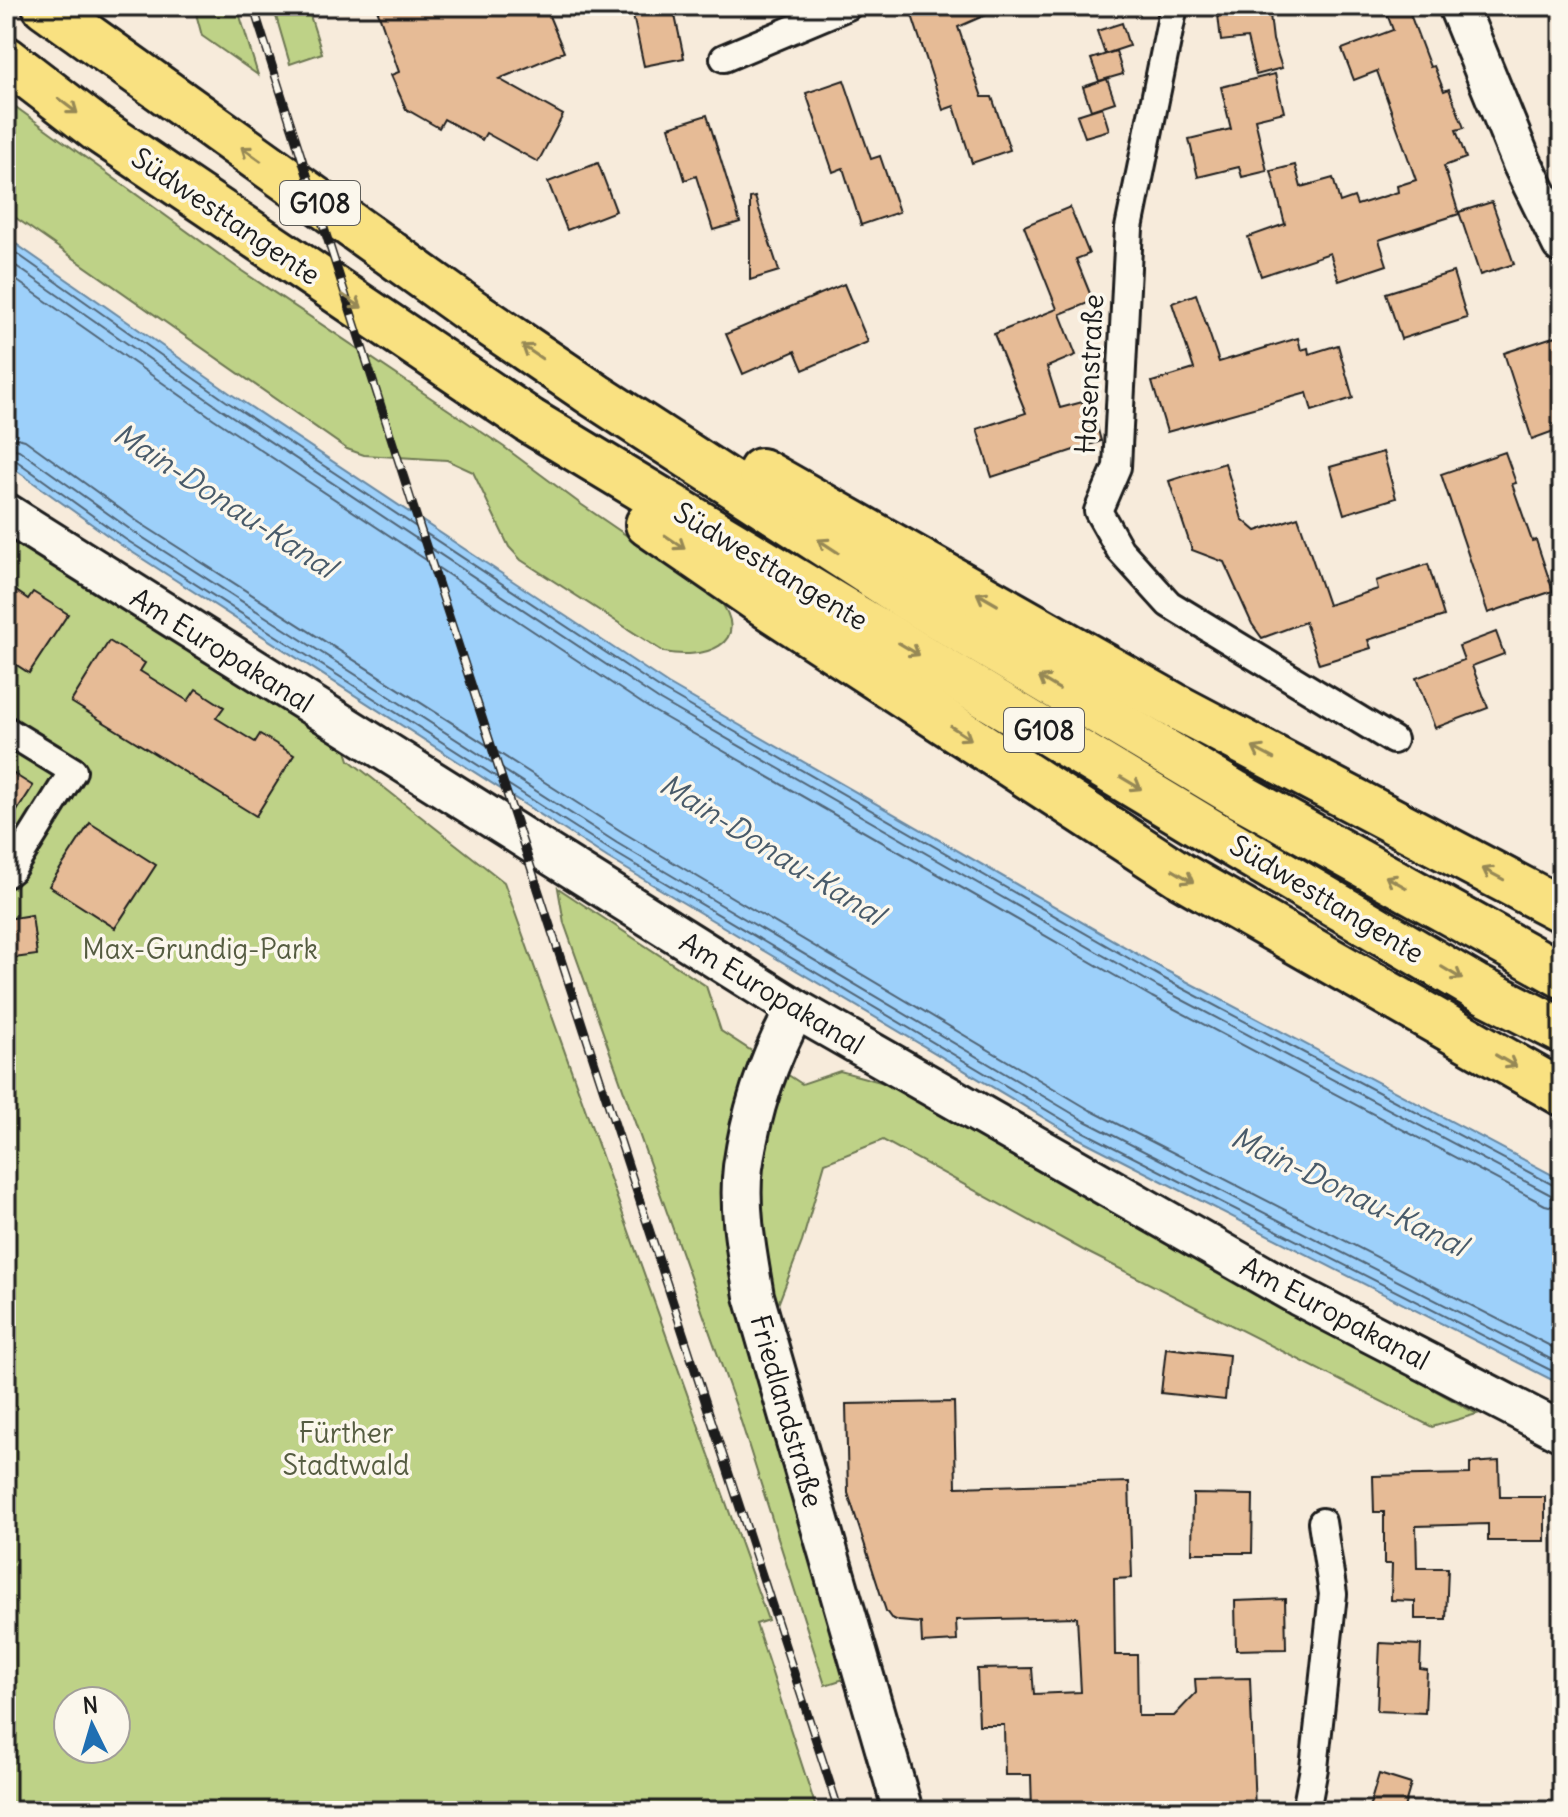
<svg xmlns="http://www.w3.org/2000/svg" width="1568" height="1817" font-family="Delius,sans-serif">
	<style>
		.green { fill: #bed287; stroke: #6d7752; stroke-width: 2; fill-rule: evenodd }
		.water { fill: #9dd0fa; stroke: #6988a1; stroke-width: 2 }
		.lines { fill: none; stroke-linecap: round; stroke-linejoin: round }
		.shore { stroke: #506475; stroke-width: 2 }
		.building { fill: #e6bb96; stroke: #1c1c1c; stroke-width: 2 }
		.minor-casing { stroke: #1c1c1c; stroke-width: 32 }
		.secondary-casing { stroke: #1c1c1c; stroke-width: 44 }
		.trunk-casing { stroke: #1c1c1c; stroke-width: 50 }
		.minor { stroke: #fbf7ec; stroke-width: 26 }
		.secondary { stroke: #fbf7ec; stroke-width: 38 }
		.trunk { stroke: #f9e181; stroke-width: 44 }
		.rail-casing { stroke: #1c1c1c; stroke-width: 9 }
		.rail { stroke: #fbf7ec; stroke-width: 6; stroke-dasharray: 18; stroke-linecap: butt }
		.oneway { stroke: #968854 }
		.labels { text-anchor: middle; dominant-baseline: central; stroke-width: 7; stroke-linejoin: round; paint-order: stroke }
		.shield { fill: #fbf7ec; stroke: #5f5e5a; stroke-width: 2 }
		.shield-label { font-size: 26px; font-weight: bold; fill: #1c1c1c }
		.street-label { font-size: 28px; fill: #1c1c1c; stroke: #fbf7ec }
		.park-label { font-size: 28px; fill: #555c41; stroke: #fbf7ec }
		.water-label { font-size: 30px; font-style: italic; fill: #495b6a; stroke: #fbf7ec }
	</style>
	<rect width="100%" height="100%" fill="#f7ebdb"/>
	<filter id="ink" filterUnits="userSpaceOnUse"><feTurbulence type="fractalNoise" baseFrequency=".0125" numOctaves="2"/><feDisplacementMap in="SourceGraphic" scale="16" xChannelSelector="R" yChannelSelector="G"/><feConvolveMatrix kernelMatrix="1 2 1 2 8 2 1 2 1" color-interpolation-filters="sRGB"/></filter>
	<g filter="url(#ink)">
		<!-- green -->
		<g class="green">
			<path d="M 194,6 L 237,6 L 258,75 L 202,36 Z"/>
			<path d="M 273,6 L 307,6 L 322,53 L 290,64 Z"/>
			<path d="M 6,100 L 242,271 L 504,447 L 582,505 L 718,598 C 755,645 703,660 664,652 L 521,560 L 509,547 L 473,472 L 447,460 L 364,455 L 347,449 L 6,211 Z"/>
			<path d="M 6,536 L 344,745 L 349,760 L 504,882 L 768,1620 L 756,1624 L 817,1811 L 6,1811 ZM 68,1701 L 116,1701 L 116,1749 L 68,1749 Z"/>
			<path d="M 558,888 L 706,986 L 721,1031 L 802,1084 L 840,1071 L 888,1084 L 1477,1414 L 1432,1427 L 1083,1250 L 883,1140 L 825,1163 L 802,1242 L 754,1367 L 844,1679 L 825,1685 L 736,1406 L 564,923 Z"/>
		</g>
		<!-- water -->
		<path class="water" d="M 6,237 L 231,394 L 668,684 L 1167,971 L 1562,1180 L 1562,1385 L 1076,1137 L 608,858 L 121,545 L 6,463 Z"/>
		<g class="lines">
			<!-- shore -->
			<g class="shore">
				<path d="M 6,246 L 226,401 L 664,691 L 1163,978 L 1555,1186 L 1562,1187"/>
				<path d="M 6,259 L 221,409 L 658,699 L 1158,987 L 1551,1195 L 1562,1197"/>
				<path d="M 6,273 L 214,419 L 652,710 L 1152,997 L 1545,1205 L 1562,1209"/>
				<path d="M 6,435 L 25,440 L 137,521 L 624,833 L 1090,1110 L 1562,1352"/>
				<path d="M 6,447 L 19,450 L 131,530 L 617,843 L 1085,1121 L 1562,1365"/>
				<path d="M 6,458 L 14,459 L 125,539 L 612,851 L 1080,1130 L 1562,1376"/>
			</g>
		</g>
		<!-- building -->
		<g class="building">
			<path d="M 376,6 L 545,6 L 564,52 L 499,79 L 563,115 L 538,162 L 486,133 L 482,140 L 444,119 L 439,128 L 406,109 L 391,75 L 399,72 Z"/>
			<path d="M 631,6 L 673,6 L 684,58 L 644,66 Z"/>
			<path d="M 909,6 L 1006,6 L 958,27 L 982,97 L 992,97 L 1010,150 L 972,163 L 954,106 L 943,110 Z"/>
			<path d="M 1217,6 L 1269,6 L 1273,40 L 1282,68 L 1256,75 L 1247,38 L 1221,41 Z"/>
			<path d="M 1384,6 L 1407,6 L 1430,67 L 1434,66 L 1444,91 L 1449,89 L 1464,128 L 1456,130 L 1466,158 L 1444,166 L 1459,214 L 1379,240 L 1387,265 L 1339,281 L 1330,253 L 1261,276 L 1248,237 L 1285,224 L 1271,171 L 1295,165 L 1301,187 L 1333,178 L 1340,202 L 1354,197 L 1357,205 L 1398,192 L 1397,186 L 1416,180 L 1377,71 L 1354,80 L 1342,49 L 1393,30 Z"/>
			<path d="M 1122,23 L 1129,46 L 1105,54 L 1097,31 Z"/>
			<path d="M 1116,51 L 1123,74 L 1099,81 L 1091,59 Z"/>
			<path d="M 1275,74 L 1284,112 L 1255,119 L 1267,171 L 1242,177 L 1239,167 L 1198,177 L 1189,139 L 1231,129 L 1221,87 Z"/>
			<path d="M 1107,79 L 1115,102 L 1091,110 L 1083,87 Z"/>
			<path d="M 844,80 L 871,159 L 880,156 L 899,212 L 861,225 L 843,168 L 833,172 L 806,93 Z"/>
			<path d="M 1102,107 L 1109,130 L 1085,137 L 1077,115 Z"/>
			<path d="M 707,115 L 740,222 L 713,230 L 696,176 L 685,180 L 669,127 Z"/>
			<path d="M 598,163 L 616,211 L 567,230 L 548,182 Z"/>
			<path d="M 755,197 L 779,271 L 750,280 L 750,198 Z"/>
			<path d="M 1492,202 L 1514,264 L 1480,275 L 1459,212 Z"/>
			<path d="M 1070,207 L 1089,254 L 1076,259 L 1093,301 L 1060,314 L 1076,355 L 1047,367 L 1060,408 L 1090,400 L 1101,441 L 992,477 L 977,429 L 1026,413 L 994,334 L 1057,309 L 1024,226 Z"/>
			<path d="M 1453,272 L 1467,318 L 1401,339 L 1386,293 Z"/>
			<path d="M 844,284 L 868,342 L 803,370 L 795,351 L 743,374 L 726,334 Z"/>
			<path d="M 1196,294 L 1219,362 L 1298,338 L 1301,350 L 1308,348 L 1309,354 L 1338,345 L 1353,398 L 1312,411 L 1307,393 L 1167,432 L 1152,382 L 1194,369 L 1172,303 Z"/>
			<path d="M 1556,336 L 1562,355 L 1562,428 L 1532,439 L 1504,353 Z"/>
			<path d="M 1383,452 L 1396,498 L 1344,514 L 1330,467 Z"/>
			<path d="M 1505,452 L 1516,483 L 1512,484 L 1532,541 L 1536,540 L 1553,591 L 1488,613 L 1441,474 Z"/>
			<path d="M 1225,463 L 1242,519 L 1256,531 L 1298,517 L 1328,605 L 1378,589 L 1376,581 L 1428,564 L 1444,616 L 1368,640 L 1371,648 L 1319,664 L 1305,622 L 1262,638 L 1252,624 L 1224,562 L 1192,550 L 1169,481 Z"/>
			<path d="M 6,584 L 28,599 L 33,592 L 68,614 L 29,673 L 6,658 Z"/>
			<path d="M 1496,632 L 1504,654 L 1472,666 L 1488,708 L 1435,728 L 1416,678 L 1464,660 L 1459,646 Z"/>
			<path d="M 109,641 L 145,663 L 140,671 L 188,701 L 196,689 L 224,707 L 216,718 L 255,742 L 260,734 L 294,755 L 256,816 L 71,702 Z"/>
			<path d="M 6,769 L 33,786 L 6,828 Z"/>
			<path d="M 90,823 L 156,865 L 115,928 L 49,886 Z"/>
			<path d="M 32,915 L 37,955 L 6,959 L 6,919 Z"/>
			<path d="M 1166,1348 L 1229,1355 L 1225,1400 L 1161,1393 Z"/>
			<path d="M 954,1402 L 956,1487 L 1129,1482 L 1132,1578 L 1114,1579 L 1115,1655 L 1137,1655 L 1138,1716 L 1174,1716 L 1196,1693 L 1195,1679 L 1250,1678 L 1255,1811 L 1032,1811 L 1031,1775 L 1005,1775 L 1004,1725 L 979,1725 L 977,1669 L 1032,1668 L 1034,1694 L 1081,1692 L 1077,1617 L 956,1620 L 957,1641 L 922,1643 L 921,1623 L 899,1621 L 891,1618 L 886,1611 L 848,1493 L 846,1404 Z"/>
			<path d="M 1499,1461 L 1500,1497 L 1545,1497 L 1545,1541 L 1488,1541 L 1488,1524 L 1416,1526 L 1417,1568 L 1448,1568 L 1446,1619 L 1415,1619 L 1415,1601 L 1391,1600 L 1392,1564 L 1384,1564 L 1384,1512 L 1374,1512 L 1373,1476 L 1470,1474 L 1470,1463 Z"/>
			<path d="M 1193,1494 L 1253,1495 L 1252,1553 L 1192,1553 Z"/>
			<path d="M 1285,1599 L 1286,1649 L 1236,1650 L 1235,1601 Z"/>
			<path d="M 1380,1643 L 1421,1645 L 1420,1669 L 1427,1670 L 1425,1713 L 1377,1711 Z"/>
			<path d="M 1379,1774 L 1411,1784 L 1403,1811 L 1368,1811 Z"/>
		</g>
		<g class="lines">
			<defs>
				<g id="minor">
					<path d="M 1174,6 L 1129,228 L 1117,467 L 1098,511 L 1120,550 L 1169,604 L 1393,740"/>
					<path d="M 724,58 L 848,6"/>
					<path d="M 6,730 L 73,771 L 12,869 L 6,874"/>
					<path d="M 1306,1811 L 1314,1768 L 1333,1594 L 1322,1522"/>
				</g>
				<g id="secondary">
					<path d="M 1458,6 L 1522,163 L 1562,244"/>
					<path d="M 6,513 L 796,1009 L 1299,1296 L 1562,1432"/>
					<path d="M 796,1009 C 768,1059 751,1110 743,1167 C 738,1209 747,1254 754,1296 L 903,1811"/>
				</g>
				<g id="trunk">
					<path d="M 45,6 L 474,313 L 596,396 L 906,597 L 1233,792 L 1562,975"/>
					<path d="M 6,59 L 97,129 L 530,421 L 1215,834 L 1474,986 L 1562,1031"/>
					<path d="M 761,471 L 1173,705 L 1562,910"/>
					<path d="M 648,524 L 767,606 L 1180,875 L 1562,1093"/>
				</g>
			</defs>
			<!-- minor casing -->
			<use href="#minor" class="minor-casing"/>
			<!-- secondary casing -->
			<use href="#secondary" class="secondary-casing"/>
			<!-- trunk casing -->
			<use href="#trunk" class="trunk-casing"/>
			<!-- minor -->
			<use href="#minor" class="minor"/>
			<!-- secondary -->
			<use href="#secondary" class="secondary"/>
			<!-- trunk -->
			<use href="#trunk" class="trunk"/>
			<defs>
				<path id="rail" d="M 253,6 L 412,503 L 839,1811"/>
			</defs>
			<!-- rail casing -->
			<use href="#rail" class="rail-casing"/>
			<!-- rail -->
			<use href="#rail" class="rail"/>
		</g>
		<!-- one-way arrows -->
		<defs><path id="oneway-shaft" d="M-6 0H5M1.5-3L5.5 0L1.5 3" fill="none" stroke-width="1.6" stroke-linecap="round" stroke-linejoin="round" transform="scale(2)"/></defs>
		<g class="oneway">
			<use href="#oneway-shaft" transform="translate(68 106) rotate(37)"/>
			<use href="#oneway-shaft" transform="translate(251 154) rotate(-144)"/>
			<use href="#oneway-shaft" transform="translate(352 301) rotate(34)"/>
			<use href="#oneway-shaft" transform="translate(532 352) rotate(-146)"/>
			<use href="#oneway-shaft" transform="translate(675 542) rotate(34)"/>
			<use href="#oneway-shaft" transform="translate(828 546) rotate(-147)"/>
			<use href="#oneway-shaft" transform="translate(987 599) rotate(-150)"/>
			<use href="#oneway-shaft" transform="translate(909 649) rotate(31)"/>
			<use href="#oneway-shaft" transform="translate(1049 683) rotate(-149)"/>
			<use href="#oneway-shaft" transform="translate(961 733) rotate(33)"/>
			<use href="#oneway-shaft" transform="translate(1263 753) rotate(-152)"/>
			<use href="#oneway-shaft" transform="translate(1131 783) rotate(31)"/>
			<use href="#oneway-shaft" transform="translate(1493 874) rotate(-152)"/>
			<use href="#oneway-shaft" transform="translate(1183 876) rotate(31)"/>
			<use href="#oneway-shaft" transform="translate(1396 882) rotate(-151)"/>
			<use href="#oneway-shaft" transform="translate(1452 973) rotate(31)"/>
			<use href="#oneway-shaft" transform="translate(1506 1061) rotate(30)"/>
		</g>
	</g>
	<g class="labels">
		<!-- shield labels -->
		<g class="shield">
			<rect x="280" y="181" width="80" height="44" rx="6"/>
			<rect x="1004" y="708" width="80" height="44" rx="6"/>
		</g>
		<g class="shield-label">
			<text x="320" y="203">G108</text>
			<text x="1044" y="730">G108</text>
		</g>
		<!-- street labels -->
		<g class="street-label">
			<text transform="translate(226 216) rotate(34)">Südwesttangente</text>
			<text transform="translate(1089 374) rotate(-87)">Hasenstraße</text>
			<text transform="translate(771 566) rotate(31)">Südwesttangente</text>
			<text transform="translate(222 650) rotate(32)">Am Europakanal</text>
			<text transform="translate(1327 899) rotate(31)">Südwesttangente</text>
			<text transform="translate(772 993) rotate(31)">Am Europakanal</text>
			<text transform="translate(1335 1313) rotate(28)">Am Europakanal</text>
			<text transform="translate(787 1411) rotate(74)">Friedlandstraße</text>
		</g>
		<!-- park labels -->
		<g class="park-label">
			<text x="200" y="949">Max-Grundig-Park</text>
			<text x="346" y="1433">Fürther<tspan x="346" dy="32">Stadtwald</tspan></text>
		</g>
		<!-- water labels -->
		<g class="water-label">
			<text transform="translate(225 500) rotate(33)">Main-Donau-Kanal</text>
			<text transform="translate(772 849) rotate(32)">Main-Donau-Kanal</text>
			<text transform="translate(1349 1191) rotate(26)">Main-Donau-Kanal</text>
		</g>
	</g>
	<!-- margin -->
	<rect width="1568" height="1817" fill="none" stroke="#fbf7ec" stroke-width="32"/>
	<rect x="16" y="16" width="1536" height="1785" fill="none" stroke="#1c1c1c" stroke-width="3" filter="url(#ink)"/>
	<!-- north arrow -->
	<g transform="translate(92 1725) rotate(355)"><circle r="38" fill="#fbf7ec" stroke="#a29f99" stroke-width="2"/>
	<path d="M0-6L14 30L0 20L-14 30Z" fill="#1f6fb2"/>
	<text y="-12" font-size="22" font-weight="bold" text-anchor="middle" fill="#1c1c1c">N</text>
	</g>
</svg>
